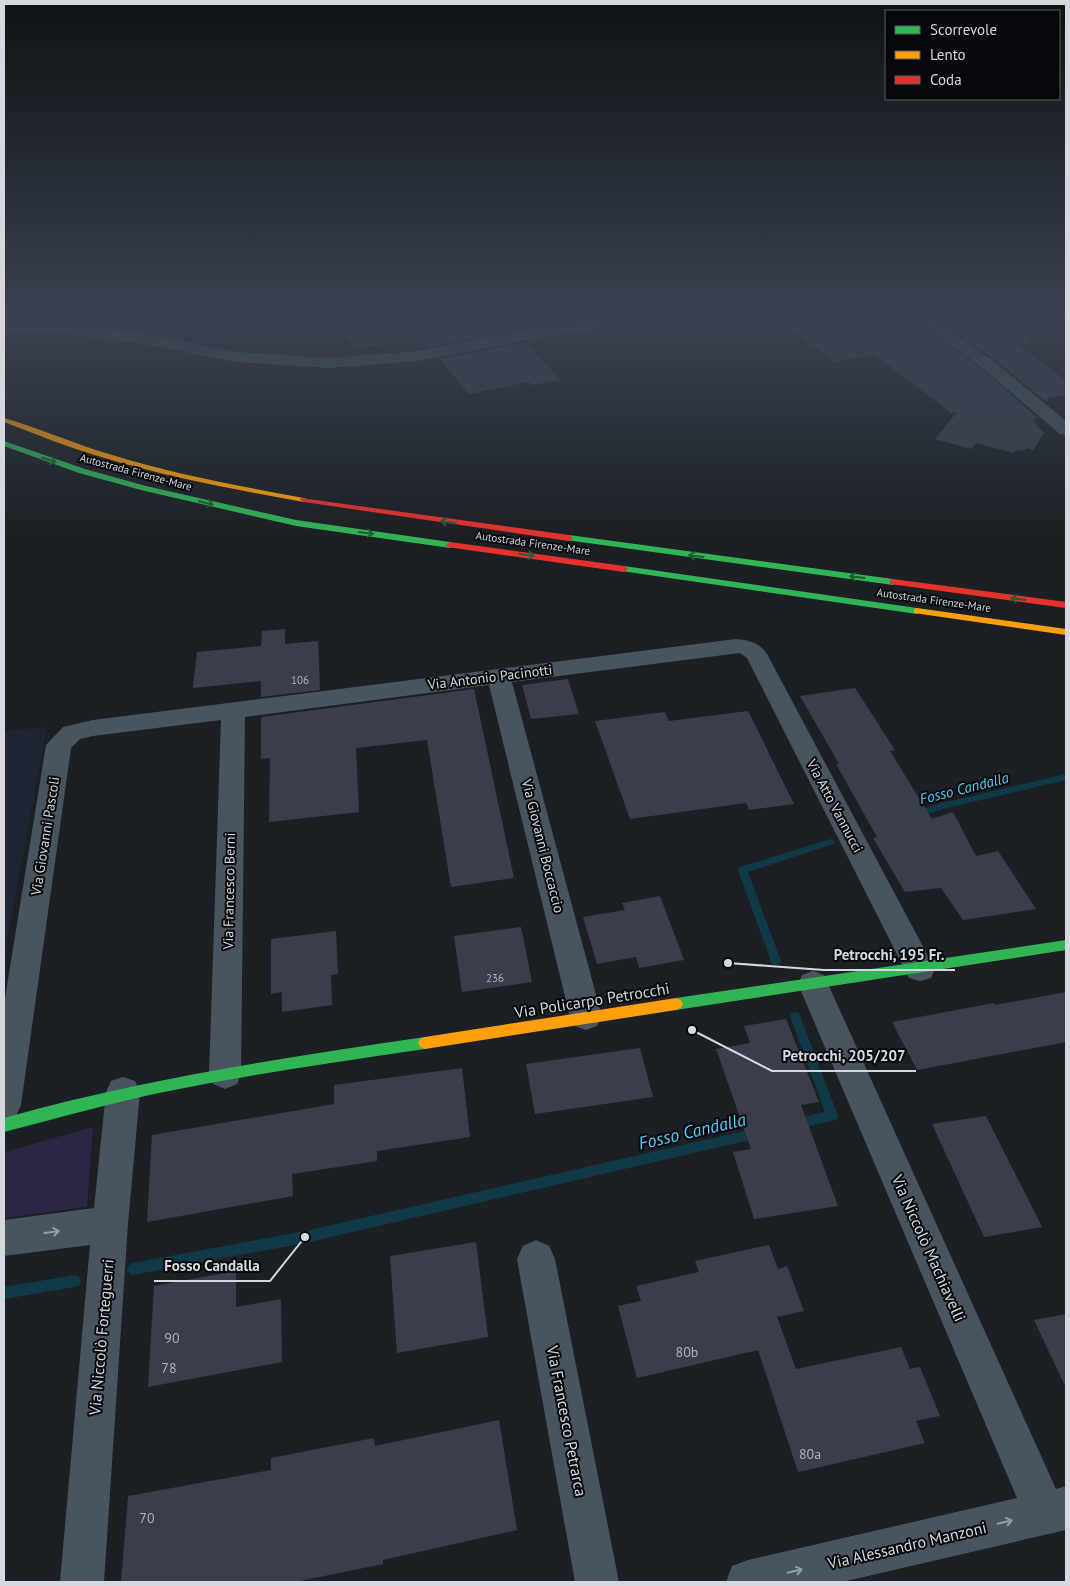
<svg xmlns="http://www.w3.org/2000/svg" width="1070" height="1586" font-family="'PT Sans',sans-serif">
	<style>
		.built { fill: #1f2633 }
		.green { fill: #2d2544 }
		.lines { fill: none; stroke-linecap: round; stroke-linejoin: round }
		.stream { fill: #113a48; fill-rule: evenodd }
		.building { fill: #3b3e4a }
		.street { fill: #48545e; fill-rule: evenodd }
		.fast { fill: #30b455; fill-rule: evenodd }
		.slow { fill: #ff9f0a; fill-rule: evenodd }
		.jam { fill: #e5322d; fill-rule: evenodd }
		.oneway { stroke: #1c5e30 }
		.oneway2 { stroke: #969da5 }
		.labels { text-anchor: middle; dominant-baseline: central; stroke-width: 4; stroke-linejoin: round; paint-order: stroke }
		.far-street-label { font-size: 11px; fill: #d5d9df; stroke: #07080c }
		.number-label { font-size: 11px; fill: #aeb2ba }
		.street-label { font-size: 14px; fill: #d5d9df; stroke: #07080c }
		.near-number-label { font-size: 14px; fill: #aeb2ba }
		.water-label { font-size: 15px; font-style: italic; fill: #56cef7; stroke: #07080c }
		.near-street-label { font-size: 16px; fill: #d5d9df; stroke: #07080c }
		.near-water-label { font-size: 18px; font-style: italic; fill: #56cef7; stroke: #07080c }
		.leader { fill: none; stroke: #d5d9df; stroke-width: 2 }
		.callout-dot { fill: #d5d9df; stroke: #07080c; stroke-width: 2 }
		.callout-label { font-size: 15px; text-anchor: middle; font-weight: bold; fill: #d5d9df; stroke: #07080c; stroke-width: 4; stroke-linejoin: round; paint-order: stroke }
	</style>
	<rect width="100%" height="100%" fill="#1c2024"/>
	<!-- built -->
	<path class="built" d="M 47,727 L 4,956 L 4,731 Z"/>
	<!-- green -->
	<path class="green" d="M 93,1127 L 87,1207 L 4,1218 L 4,1152 Z"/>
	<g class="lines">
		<!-- stream -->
		<g class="stream">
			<path d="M 1066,774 L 1066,780 L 943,809 L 917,817 L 913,814 L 914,812 L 942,803 Z"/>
			<path d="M 830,839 L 833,840 L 835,842 L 833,844 L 748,872 L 781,961 L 780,964 L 776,965 L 772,964 L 738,870 L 740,867 Z"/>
			<path d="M 795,1012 L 799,1013 L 800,1016 L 838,1116 L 836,1120 L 832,1121 L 795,1129 L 791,1128 L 789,1124 L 791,1120 L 825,1112 L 790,1016 L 791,1013 Z"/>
			<path d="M 758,1128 L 762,1129 L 764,1133 L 762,1137 L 758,1138 L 305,1243 L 133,1275 L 129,1273 L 127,1269 L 129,1265 L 133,1263 L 305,1231 Z"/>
			<path d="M 75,1275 L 79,1277 L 81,1281 L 79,1285 L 75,1287 L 4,1299 L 4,1287 Z"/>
		</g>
	</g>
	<!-- building -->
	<g class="building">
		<path d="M 334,317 L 370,317 L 385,344 L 354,349 Z"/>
		<path d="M 462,317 L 504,317 L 516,330 L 430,347 L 411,325 Z"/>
		<path d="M 776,317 L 836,317 L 837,324 L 881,317 L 910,317 L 979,367 L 1037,417 L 1033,421 L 1044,433 L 1033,450 L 1026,448 L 1023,451 L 1017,450 L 1014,453 L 976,443 L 971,449 L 935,439 L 957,412 L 951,413 L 875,355 L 834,362 Z"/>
		<path d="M 933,317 L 1016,317 L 1032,344 L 1016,343 L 1066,381 L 1066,395 L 1049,397 L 1046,402 L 993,358 Z"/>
		<path d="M 526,342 L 560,380 L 531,385 L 529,382 L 469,394 L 440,359 Z"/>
		<path d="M 285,629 L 285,644 L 318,641 L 320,690 L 261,697 L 261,681 L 193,688 L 197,652 L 261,646 L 262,631 Z"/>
		<path d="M 568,679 L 579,714 L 531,719 L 522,685 Z"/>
		<path d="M 855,688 L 895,750 L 890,751 L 932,819 L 953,812 L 976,856 L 998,851 L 1036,909 L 963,920 L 941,888 L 905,892 L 873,838 L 877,837 L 836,764 L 839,764 L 800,696 Z"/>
		<path d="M 474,689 L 514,878 L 451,887 L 427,740 L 356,748 L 359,812 L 269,822 L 270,758 L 261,759 L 261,717 Z"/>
		<path d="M 748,711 L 794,804 L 749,810 L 746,803 L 630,819 L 595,721 L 665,712 L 669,721 Z"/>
		<path d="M 660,896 L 684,960 L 639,968 L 636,957 L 597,964 L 583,917 L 625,910 L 622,903 Z"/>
		<path d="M 521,927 L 532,982 L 462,992 L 454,936 Z"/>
		<path d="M 336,931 L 338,974 L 331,975 L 332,1005 L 282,1012 L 282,992 L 271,994 L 271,939 Z"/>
		<path d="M 1066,992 L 1066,1042 L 917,1070 L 892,1022 L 994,1003 L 995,1005 Z"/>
		<path d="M 786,1019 L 819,1102 L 801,1105 L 838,1206 L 754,1219 L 733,1152 L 751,1149 L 716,1049 L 750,1043 L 744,1026 Z"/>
		<path d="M 640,1048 L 653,1097 L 535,1114 L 526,1064 Z"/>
		<path d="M 462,1068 L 470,1137 L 377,1151 L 377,1161 L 292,1174 L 293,1196 L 147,1222 L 152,1135 L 334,1104 L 334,1085 Z"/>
		<path d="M 986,1116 L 1042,1227 L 984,1237 L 932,1124 Z"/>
		<path d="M 476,1242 L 488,1337 L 397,1353 L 390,1256 Z"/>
		<path d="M 769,1245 L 778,1269 L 787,1266 L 804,1311 L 777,1317 L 796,1369 L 901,1347 L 910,1369 L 920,1367 L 940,1416 L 916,1421 L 925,1443 L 798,1472 L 758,1350 L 637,1378 L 618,1306 L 641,1301 L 636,1286 L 699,1272 L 695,1261 Z"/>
		<path d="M 236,1271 L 236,1307 L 281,1299 L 282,1362 L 148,1387 L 154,1286 Z"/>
		<path d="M 1066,1314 L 1066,1388 L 1034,1320 Z"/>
		<path d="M 499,1420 L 517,1530 L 383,1560 L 383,1564 L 295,1582 L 121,1582 L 128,1496 L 271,1470 L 271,1458 L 374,1438 L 375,1446 Z"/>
	</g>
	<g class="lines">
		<!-- street -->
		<g class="street">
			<path d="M 609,317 L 649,317 L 647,320 L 642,321 L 558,334 L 418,361 L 329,368 L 237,362 L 145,344 L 70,334 L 37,332 L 4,335 L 4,325 L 37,322 L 70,324 L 145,334 L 237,352 L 329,358 L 418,351 L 558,324 Z"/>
			<path d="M 912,317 L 929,317 L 992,360 L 1066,421 L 1066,435 L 1060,434 L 980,366 Z"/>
			<path d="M 736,639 C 749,640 760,643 767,654 L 935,969 L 931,978 L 920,981 L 909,978 L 747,658 L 740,653 L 512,682 L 602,1017 L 597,1026 L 586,1030 L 575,1026 L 570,1017 L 489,685 L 245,717 L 241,1074 L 237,1084 L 225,1089 L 213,1084 L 209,1074 L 221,720 L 93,736 L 80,739 L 71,748 L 21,1105 L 16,1116 L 4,1120 L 4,1004 L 46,745 L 63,727 L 93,720 Z"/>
			<path d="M 813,971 L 824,975 L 828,984 L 1056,1489 L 1066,1486 L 1066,1530 L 842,1582 L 726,1582 L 732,1566 L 748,1560 L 1017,1498 L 798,984 L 802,975 Z"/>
			<path d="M 123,1077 L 135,1081 L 140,1092 L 128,1224 L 104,1582 L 60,1582 L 90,1245 L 4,1256 L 4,1220 L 94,1208 L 106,1092 L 111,1081 Z"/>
			<path d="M 536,1240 L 549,1246 L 555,1259 L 619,1582 L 575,1582 L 517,1259 L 523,1246 Z"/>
		</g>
		<!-- fast -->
		<g class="fast">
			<path d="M 4,441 L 85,469 L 146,486 L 296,520 L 450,542 L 454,545 L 450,548 L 296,526 L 141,490 L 79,473 L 4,446 Z"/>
			<path d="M 569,535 L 893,579 L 898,582 L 893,585 L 566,540 L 565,538 Z"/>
			<path d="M 624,566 L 917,608 L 922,611 L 917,614 L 621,571 L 621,567 Z"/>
			<path d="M 1066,940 L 1066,950 L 676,1010 L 671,1008 L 669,1004 L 671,1000 L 676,998 Z"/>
			<path d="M 425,1037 L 430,1039 L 432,1043 L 430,1047 L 425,1049 C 336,1062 247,1075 159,1093 C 107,1104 55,1119 4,1132 L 4,1118 C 142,1079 283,1058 425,1037 Z"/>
		</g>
		<!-- slow -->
		<g class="slow">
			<path d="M 4,418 C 40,428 74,444 109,454 C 173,474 239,486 304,498 L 308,500 L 304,502 C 238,490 172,478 108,459 C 72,449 38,435 4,422 Z"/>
			<path d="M 917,608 L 1066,629 L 1066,635 L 914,613 L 914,609 Z"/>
			<path d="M 676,998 L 681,1000 L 683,1004 L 681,1008 L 676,1010 L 425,1049 L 420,1047 L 418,1043 L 420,1039 L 425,1037 Z"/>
		</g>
		<!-- jam -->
		<g class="jam">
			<path d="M 301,498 L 569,535 L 573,538 L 569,541 L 304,502 L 300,500 Z"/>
			<path d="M 450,542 L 624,566 L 628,569 L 624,572 L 447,547 L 446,545 Z"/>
			<path d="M 893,579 L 1066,602 L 1066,608 L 890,584 L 890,580 Z"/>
		</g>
	</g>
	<!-- one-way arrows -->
	<defs><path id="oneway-shaft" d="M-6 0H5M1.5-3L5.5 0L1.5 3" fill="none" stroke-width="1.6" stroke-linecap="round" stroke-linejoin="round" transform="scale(1.25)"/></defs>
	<g class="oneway">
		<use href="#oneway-shaft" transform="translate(49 460) rotate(19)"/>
		<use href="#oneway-shaft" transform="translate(206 503) rotate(13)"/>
		<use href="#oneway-shaft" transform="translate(448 522) rotate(-172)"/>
		<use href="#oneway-shaft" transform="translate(366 533) rotate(8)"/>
		<use href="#oneway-shaft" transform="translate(527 555) rotate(8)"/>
		<use href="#oneway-shaft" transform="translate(696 556) rotate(-173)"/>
		<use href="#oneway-shaft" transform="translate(857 577) rotate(-173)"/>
		<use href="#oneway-shaft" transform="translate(1018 599) rotate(-173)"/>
	</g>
	<g class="oneway2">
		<use href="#oneway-shaft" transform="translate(52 1232) rotate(-8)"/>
		<use href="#oneway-shaft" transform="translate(1005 1522) rotate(-13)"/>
		<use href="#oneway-shaft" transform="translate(795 1571) rotate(-13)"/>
	</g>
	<!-- sky -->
	<linearGradient id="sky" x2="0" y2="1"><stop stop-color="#0f1214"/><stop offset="0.59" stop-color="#3a4250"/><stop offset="1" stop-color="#3a4250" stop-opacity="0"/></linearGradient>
	<rect width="1070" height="539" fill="url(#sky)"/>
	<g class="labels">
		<!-- far-street labels -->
		<g class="far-street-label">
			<text transform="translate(136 472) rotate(15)">Autostrada Firenze-Mare</text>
			<text transform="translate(533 543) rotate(8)">Autostrada Firenze-Mare</text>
			<text transform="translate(934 600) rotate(8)">Autostrada Firenze-Mare</text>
		</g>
		<!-- number labels -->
		<g class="number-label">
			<text x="300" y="680">106</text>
			<text x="495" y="978">236</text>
		</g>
		<!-- street labels -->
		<g class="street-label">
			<text transform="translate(490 677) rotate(-7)">Via Antonio Pacinotti</text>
			<text transform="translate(835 806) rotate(62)">Via Atto Vannucci</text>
			<text transform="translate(45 836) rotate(-81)">Via Giovanni Pascoli</text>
			<text transform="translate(543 846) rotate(76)">Via Giovanni Boccaccio</text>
			<text transform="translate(229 891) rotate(-89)">Via Francesco Berni</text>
		</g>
		<!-- near-number labels -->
		<g class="near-number-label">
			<text x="172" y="1338">90</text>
			<text x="687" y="1352">80b</text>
			<text x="169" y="1368">78</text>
			<text x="810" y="1454">80a</text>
			<text x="147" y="1518">70</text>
		</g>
		<!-- water labels -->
		<g class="water-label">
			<text transform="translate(964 788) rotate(-14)">Fosso Candalla</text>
		</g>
		<!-- near-street labels -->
		<g class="near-street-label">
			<text transform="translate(592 1000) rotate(-9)">Via Policarpo Petrocchi</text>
			<text transform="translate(929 1248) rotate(66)">Via Niccolò Machiavelli</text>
			<text transform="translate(101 1337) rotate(-85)">Via Niccolò Forteguerri</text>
			<text transform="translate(567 1421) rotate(79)">Via Francesco Petrarca</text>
			<text transform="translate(907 1545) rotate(-13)">Via Alessandro Manzoni</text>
		</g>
		<!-- near-water labels -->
		<g class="near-water-label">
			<text transform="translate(692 1131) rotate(-13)">Fosso Candalla</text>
		</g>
	</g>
	<!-- callouts -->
	<path class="leader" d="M728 963L824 970H955M692 1030L772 1071H916M305 1237L270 1281H154"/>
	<g class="callout-dot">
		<circle cx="728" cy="963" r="5"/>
		<circle cx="692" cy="1030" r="5"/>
		<circle cx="305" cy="1237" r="5"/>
	</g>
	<g class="callout-label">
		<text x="889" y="960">Petrocchi, 195 Fr.</text>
		<text x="844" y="1061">Petrocchi, 205/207</text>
		<text x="212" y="1271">Fosso Candalla</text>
	</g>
	<!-- border -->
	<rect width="1070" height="1586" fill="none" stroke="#d5d9df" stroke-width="10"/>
	<!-- legend -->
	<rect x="885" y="10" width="175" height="90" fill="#07080c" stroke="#595c60"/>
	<rect x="895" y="26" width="25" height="8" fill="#30b455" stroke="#595c60"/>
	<text x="930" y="35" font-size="15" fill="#d5d9df">Scorrevole</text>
	<rect x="895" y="51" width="25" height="8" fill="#ff9f0a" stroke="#595c60"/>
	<text x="930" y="60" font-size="15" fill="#d5d9df">Lento</text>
	<rect x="895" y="76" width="25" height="8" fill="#e5322d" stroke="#595c60"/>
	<text x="930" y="85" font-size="15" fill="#d5d9df">Coda</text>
</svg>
